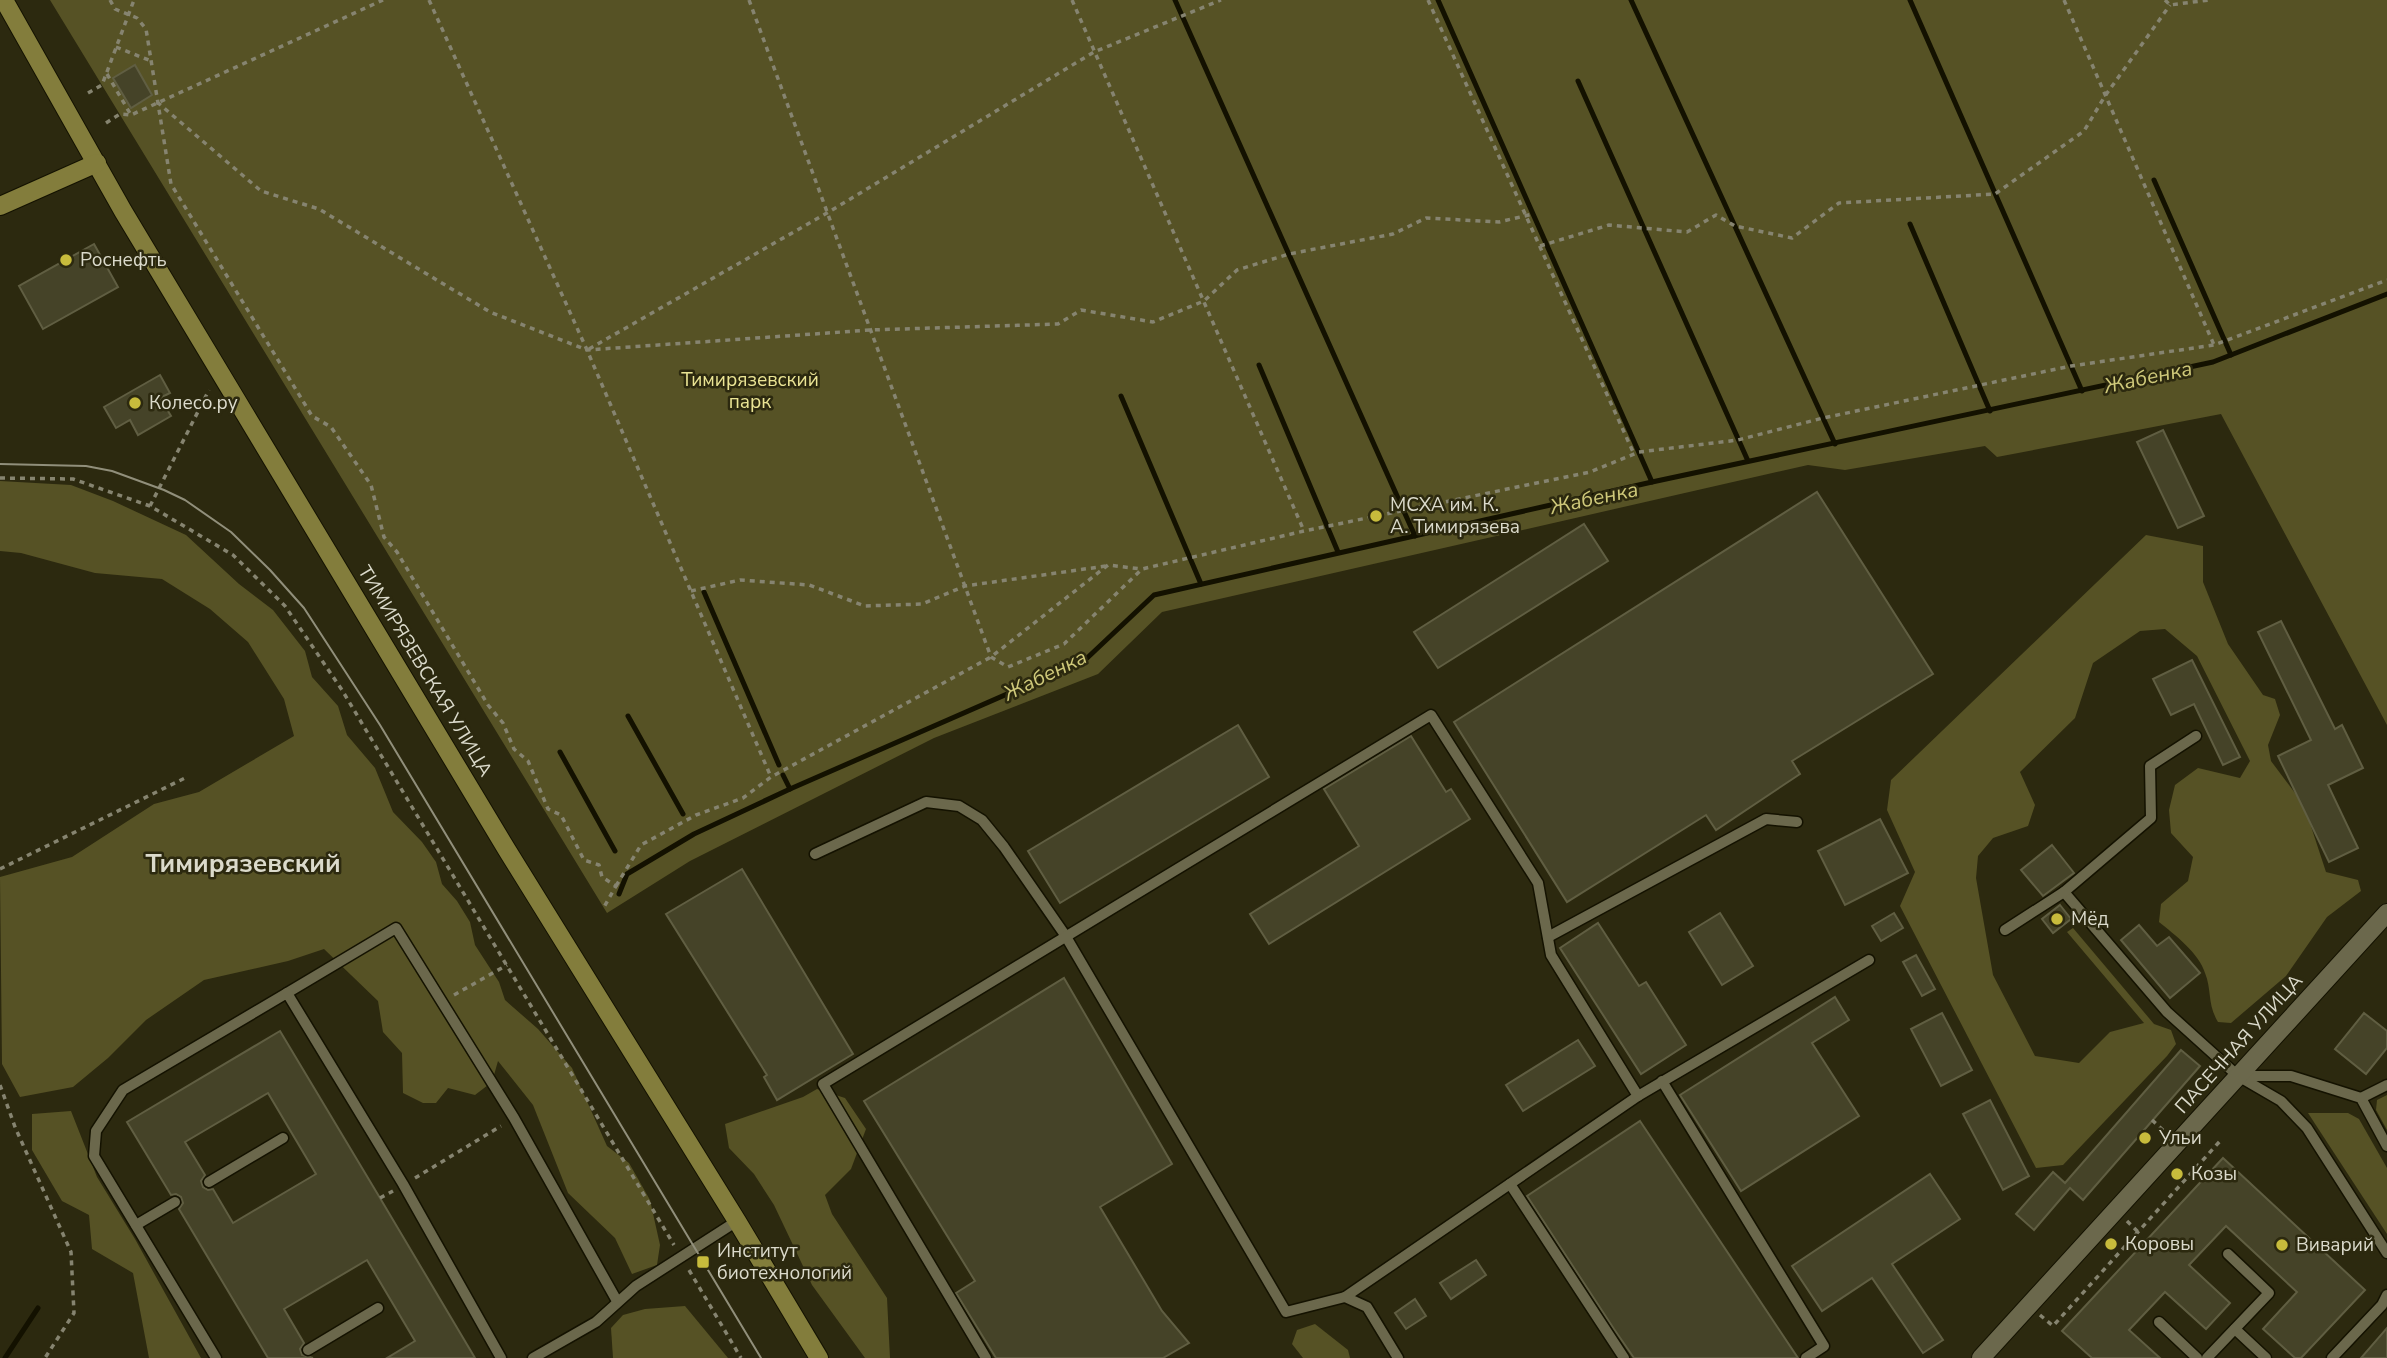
<svg xmlns="http://www.w3.org/2000/svg" width="2387" height="1358" font-family="'Nunito Sans',sans-serif">
	<style>
		.green { fill: #565225 }
		.lines { fill: none; stroke-linecap: round; stroke-linejoin: round }
		.stream { stroke: #131100; stroke-width: 5 }
		.building { fill: #454328; stroke: #605e42; stroke-width: 2; fill-rule: evenodd }
		.lane-casing { stroke: #141200; stroke-width: 13 }
		.street-casing { stroke: #141200; stroke-width: 20 }
		.secondary-casing { stroke: #141200; stroke-width: 20 }
		.path { stroke: #868470; stroke-width: 3.5; stroke-dasharray: 5 5; stroke-linecap: butt }
		.lane { stroke: #6b684c; stroke-width: 10 }
		.street { stroke: #6b684c; stroke-width: 18 }
		.secondary { stroke: #837d3c; stroke-width: 18 }
		.tram { stroke: #918f7b; stroke-width: 2 }
		.poi-dot { fill: #c7bb3c; stroke: #2c290f; stroke-width: 2.5 }
		.labels { text-anchor: middle; dominant-baseline: central; stroke-width: 5; stroke-linejoin: round; paint-order: stroke }
		.poi-label { font-size: 19px; fill: #dbdacb; stroke: #2c290f; text-anchor: start }
		.park-label { font-size: 19px; fill: #eae494; stroke: #2c290f }
		.street-label { font-size: 19px; fill: #dbdacb; stroke: #2c290f }
		.water-label { font-size: 21px; font-style: italic; fill: #cfc97a; stroke: #2c290f }
		.district-label { font-size: 26px; font-weight: bold; fill: #dbdacb; stroke: #2c290f }
	</style>
	<rect width="100%" height="100%" fill="#2c290f"/>
	<!-- green -->
	<g class="green">
		<path d="M 50,0 L 2387,0 L 2387,725 L 2221,414 L 1997,457 L 1985,446 L 1845,470 L 1808,465 L 1162,612 L 1098,674 L 934,738 L 690,861 L 607,913 Z"/>
		<path d="M 0,481 L 71,485 L 113,501 L 186,535 L 239,584 L 273,610 L 305,651 L 312,677 L 338,706 L 347,735 L 375,768 L 393,812 L 422,842 L 436,862 L 442,884 L 457,901 L 470,922 L 475,945 L 499,982 L 505,1000 L 538,1029 L 572,1068 L 607,1146 L 629,1163 L 650,1200 L 660,1245 L 657,1265 L 632,1274 L 615,1238 L 568,1193 L 533,1105 L 498,1061 L 492,1082 L 475,1095 L 448,1088 L 436,1103 L 423,1103 L 403,1093 L 402,1053 L 383,1032 L 378,1001 L 324,949 L 288,961 L 204,980 L 146,1020 L 108,1058 L 73,1087 L 20,1097 L 2,1064 L 0,877 L 72,857 L 154,804 L 199,792 L 294,736 L 284,699 L 248,642 L 210,609 L 162,579 L 95,573 L 21,553 L 0,551 Z"/>
		<path d="M 2146,535 L 2203,546 L 2203,582 L 2228,644 L 2263,695 L 2275,699 L 2280,715 L 2268,745 L 2271,761 L 2304,805 L 2326,872 L 2358,880 L 2361,891 L 2327,917 L 2286,976 L 2231,1023 L 2218,1022 C 2207,1004 2212,990 2205,973 C 2199,953 2175,935 2159,922 L 2161,904 L 2188,881 L 2193,857 L 2171,833 L 2169,810 L 2175,785 L 2198,768 L 2240,778 L 2250,761 L 2197,656 L 2165,629 L 2140,631 L 2093,663 L 2075,718 L 2020,772 L 2035,805 L 2028,826 L 1993,838 L 1978,856 L 1976,878 L 1993,975 L 2035,1056 L 2079,1063 L 2110,1032 L 2144,1023 L 2067,932 L 2073,928 L 2154,1024 L 2171,1030 L 2176,1044 L 2167,1056 L 2063,1165 L 2036,1168 L 1900,906 L 1915,872 L 1887,810 L 1891,780 Z"/>
		<path d="M 817,1089 L 845,1098 L 866,1129 L 851,1169 L 825,1195 L 832,1214 L 887,1298 L 890,1358 L 865,1358 L 812,1285 L 774,1205 L 754,1174 L 729,1148 L 725,1124 L 803,1097 Z"/>
		<path d="M 2387,1095 L 2387,1130 L 2376,1110 L 2377,1100 Z"/>
		<path d="M 71,1111 L 97,1177 L 135,1239 L 201,1358 L 149,1358 L 133,1273 L 92,1249 L 89,1215 L 62,1201 L 32,1150 L 32,1114 Z"/>
		<path d="M 2308,1113 L 2348,1113 L 2359,1119 L 2387,1168 L 2387,1234 Z"/>
		<path d="M 685,1306 L 728,1358 L 613,1358 L 611,1328 L 623,1315 L 645,1309 Z"/>
		<path d="M 1315,1324 L 1348,1350 L 1350,1358 L 1303,1358 L 1292,1344 L 1297,1330 Z"/>
	</g>
	<g class="lines">
		<!-- stream -->
		<g class="stream">
			<path d="M 1175,0 L 1415,536"/>
			<path d="M 1438,0 L 1652,482"/>
			<path d="M 1631,0 L 1835,444"/>
			<path d="M 1910,0 L 2082,391"/>
			<path d="M 1578,81 L 1748,461"/>
			<path d="M 2154,180 L 2231,355"/>
			<path d="M 1910,224 L 1990,411"/>
			<path d="M 1259,365 L 1338,552"/>
			<path d="M 1121,396 L 1201,584"/>
			<path d="M 704,592 L 779,765"/>
			<path d="M 628,716 L 683,814"/>
			<path d="M 560,752 L 615,851"/>
			<path d="M 783,775 L 790,789"/>
			<path d="M 619,894 L 627,874 L 694,834 L 790,789 L 1085,660 L 1154,595 L 1652,482 L 2213,362 L 2387,294"/>
			<path d="M 5,1358 L 38,1308"/>
		</g>
	</g>
	<!-- building -->
	<g class="building">
		<path d="M 135,65 L 152,95 L 131,108 L 113,78 Z"/>
		<path d="M 94,244 L 118,287 L 43,329 L 19,286 Z"/>
		<path d="M 160,375 L 170,393 L 160,398 L 171,416 L 138,435 L 130,420 L 116,428 L 104,407 Z"/>
		<path d="M 2163,430 L 2204,516 L 2178,528 L 2137,442 Z"/>
		<path d="M 1817,492 L 1933,674 L 1792,761 L 1800,774 L 1716,830 L 1706,815 L 1567,902 L 1454,722 Z"/>
		<path d="M 1584,524 L 1608,561 L 1438,668 L 1414,632 Z"/>
		<path d="M 2281,621 L 2335,729 L 2342,725 L 2363,768 L 2328,785 L 2358,848 L 2329,862 L 2278,756 L 2311,740 L 2258,632 Z"/>
		<path d="M 2192,660 L 2240,757 L 2223,765 L 2194,704 L 2171,715 L 2153,679 Z"/>
		<path d="M 1238,725 L 1269,777 L 1060,903 L 1028,851 Z"/>
		<path d="M 1411,736 L 1446,792 L 1451,789 L 1470,819 L 1269,944 L 1250,914 L 1359,846 L 1324,789 Z"/>
		<path d="M 1880,819 L 1908,873 L 1845,905 L 1818,851 Z"/>
		<path d="M 2052,845 L 2074,873 L 2043,896 L 2021,870 Z"/>
		<path d="M 742,869 L 853,1054 L 777,1100 L 764,1077 L 767,1075 L 666,914 Z"/>
		<path d="M 2060,905 L 2071,919 L 2053,933 L 2042,919 Z"/>
		<path d="M 1720,913 L 1753,966 L 1722,985 L 1689,932 Z"/>
		<path d="M 1894,913 L 1903,928 L 1881,941 L 1872,926 Z"/>
		<path d="M 1598,923 L 1639,986 L 1646,982 L 1686,1045 L 1641,1074 L 1560,948 Z"/>
		<path d="M 2139,925 L 2157,946 L 2169,937 L 2200,973 L 2170,998 L 2121,940 Z"/>
		<path d="M 1916,955 L 1935,989 L 1922,996 L 1903,962 Z"/>
		<path d="M 1064,978 L 1172,1164 L 1100,1207 L 1162,1311 L 1189,1343 L 1163,1358 L 996,1358 L 956,1293 L 975,1281 L 864,1101 Z"/>
		<path d="M 1835,997 L 1849,1020 L 1812,1043 L 1859,1116 L 1741,1191 L 1680,1095 Z"/>
		<path d="M 1942,1013 L 1972,1070 L 1941,1086 L 1911,1029 Z"/>
		<path d="M 2364,1013 L 2387,1031 L 2387,1048 L 2366,1074 L 2335,1049 Z"/>
		<path d="M 280,1031 L 380,1198 L 475,1358 L 387,1358 L 415,1341 L 367,1260 L 284,1309 L 304,1343 L 300,1349 L 302,1355 L 313,1358 L 268,1358 L 179,1209 L 183,1203 L 181,1197 L 176,1194 L 171,1195 L 127,1122 ZM 268,1093 L 316,1174 L 233,1223 L 213,1189 L 208,1190 L 203,1187 L 201,1181 L 205,1175 L 185,1142 Z"/>
		<path d="M 1578,1040 L 1595,1066 L 1523,1111 L 1506,1085 Z"/>
		<path d="M 2181,1050 L 2200,1066 L 2083,1200 L 2070,1188 L 2034,1230 L 2016,1214 L 2053,1172 L 2065,1183 Z"/>
		<path d="M 1990,1100 L 2029,1176 L 2003,1190 L 1963,1114 Z"/>
		<path d="M 1640,1121 L 1798,1358 L 1634,1358 L 1614,1329 L 1527,1196 Z"/>
		<path d="M 2223,1158 L 2365,1290 L 2301,1358 L 2295,1358 L 2263,1329 L 2297,1292 L 2226,1226 L 2189,1265 L 2230,1303 L 2206,1329 L 2165,1292 L 2129,1330 L 2160,1358 L 2092,1358 L 2062,1331 Z"/>
		<path d="M 1930,1174 L 1960,1219 L 1892,1264 L 1943,1340 L 1923,1353 L 1872,1278 L 1822,1311 L 1792,1266 Z"/>
		<path d="M 1476,1260 L 1486,1275 L 1451,1299 L 1440,1283 Z"/>
		<path d="M 1415,1299 L 1426,1316 L 1406,1329 L 1395,1313 Z"/>
		<path d="M 2387,1328 L 2387,1358 L 2361,1358 Z"/>
	</g>
	<g class="lines">
		<defs>
			<g id="lane">
				<path d="M 815,854 L 926,802 L 959,806 L 982,820 L 1004,847 L 1065,935 L 1286,1312 L 1345,1297 L 1638,1096 L 1869,960"/>
				<path d="M 2064,892 L 2167,1012 L 2238,1076 L 2281,1101 L 2307,1128 L 2387,1253"/>
				<path d="M 2005,930 L 2064,892 L 2151,818 L 2150,766 L 2196,736"/>
				<path d="M 1548,937 L 1766,819 L 1797,822"/>
				<path d="M 287,993 L 396,928 L 514,1118 L 617,1301"/>
				<path d="M 2241,1076 L 2291,1076 L 2361,1098 L 2387,1146"/>
				<path d="M 1662,1081 L 1824,1346 L 1806,1358"/>
				<path d="M 2361,1098 L 2387,1085"/>
				<path d="M 209,1182 L 283,1138"/>
				<path d="M 1510,1184 L 1624,1358"/>
				<path d="M 136,1225 L 175,1202"/>
				<path d="M 1345,1297 L 1367,1307 L 1398,1358"/>
				<path d="M 2159,1322 L 2197,1358"/>
				<path d="M 2235,1329 L 2266,1358"/>
				<path d="M 308,1350 L 378,1308"/>
				<path d="M 216,1358 L 94,1156 L 96,1131 L 123,1090 L 287,993 L 403,1184 L 501,1358"/>
				<path d="M 533,1358 L 596,1322 L 636,1286 L 737,1221"/>
				<path d="M 986,1358 L 823,1084 L 1431,715 L 1538,883 L 1551,955 L 1638,1096"/>
				<path d="M 2207,1358 L 2269,1293 L 2228,1254"/>
				<path d="M 2332,1358 L 2382,1305 L 2387,1295"/>
			</g>
			<path id="street" d="M 1981,1358 L 2387,913"/>
			<g id="secondary">
				<path d="M 4,0 L 123,211 L 507,850 L 737,1221 L 819,1358"/>
				<path d="M 0,206 L 97,163"/>
			</g>
		</defs>
		<!-- lane casing -->
		<use href="#lane" class="lane-casing"/>
		<!-- street casing -->
		<use href="#street" class="street-casing"/>
		<!-- secondary casing -->
		<use href="#secondary" class="secondary-casing"/>
		<!-- path -->
		<g class="path">
			<path d="M 110,0 L 115,9 L 137,18 L 146,29 L 171,184 L 312,416 L 331,427 L 371,485 L 384,537 L 397,552 L 488,705 L 503,723 L 514,749 L 528,761 L 548,809 L 561,815 L 584,860 L 599,865 L 602,877 L 616,886 L 604,907"/>
			<path d="M 429,0 L 587,350 L 771,777"/>
			<path d="M 749,0 L 991,657 L 1008,667 L 1064,644 L 1142,569 L 1304,531 L 1590,472 L 1639,452 L 1738,440 L 1823,418 L 2071,366 L 2214,345 L 2387,280"/>
			<path d="M 1072,0 L 1304,531"/>
			<path d="M 1428,0 L 1634,454"/>
			<path d="M 2064,0 L 2214,345"/>
			<path d="M 2165,0 L 2170,5 L 2209,0"/>
			<path d="M 116,47 L 151,61"/>
			<path d="M 107,74 L 131,115"/>
			<path d="M 88,93 L 102,85 L 134,0"/>
			<path d="M 157,102 L 261,191 L 319,209 L 490,312 L 587,350 L 870,330 L 1058,324 L 1081,310 L 1153,322 L 1204,301 L 1237,270 L 1289,254 L 1393,234 L 1426,218 L 1499,222 L 1533,214"/>
			<path d="M 106,123 L 120,114 L 131,115 L 383,0"/>
			<path d="M 1540,246 L 1609,225 L 1687,232 L 1716,215 L 1735,226 L 1792,238 L 1839,203 L 1995,194 L 2084,131 L 2105,96 L 2170,5"/>
			<path d="M 589,349 L 827,213 L 1094,52 L 1221,0"/>
			<path d="M 0,478 L 73,479 L 150,506 L 233,555 L 285,606 L 342,690 L 674,1245"/>
			<path d="M 150,506 L 209,390"/>
			<path d="M 691,591 L 740,580 L 809,585 L 865,606 L 922,604 L 965,586 L 1106,566"/>
			<path d="M 0,869 L 185,778"/>
			<path d="M 616,886 L 641,845 L 696,815 L 743,798 L 771,777 L 991,657 L 1108,565 L 1141,569"/>
			<path d="M 454,995 L 507,965"/>
			<path d="M 0,1085 L 15,1127 L 71,1252 L 74,1313 L 45,1358"/>
			<path d="M 2152,1120 L 2165,1132"/>
			<path d="M 415,1178 L 501,1126"/>
			<path d="M 380,1198 L 393,1191"/>
			<path d="M 2127,1221 L 2138,1232"/>
			<path d="M 689,1270 L 741,1358"/>
			<path d="M 2040,1315 L 2053,1326 L 2221,1140"/>
		</g>
		<!-- lane -->
		<use href="#lane" class="lane"/>
		<!-- street -->
		<use href="#street" class="street"/>
		<!-- secondary -->
		<use href="#secondary" class="secondary"/>
		<!-- tram -->
		<path class="tram" d="M 0,464 L 86,466 L 112,471 L 164,490 L 185,500 L 231,532 L 270,570 L 304,608 L 380,725 L 761,1358"/>
	</g>
	<!-- markers -->
	<g class="poi-dot">
		<circle cx="66" cy="260" r="7"/>
		<circle cx="135" cy="403" r="7"/>
		<circle cx="1376" cy="516" r="7"/>
		<circle cx="2057" cy="919" r="7"/>
		<circle cx="2145" cy="1138" r="7"/>
		<circle cx="2177" cy="1174" r="7"/>
		<circle cx="2111" cy="1244" r="7"/>
		<circle cx="2282" cy="1245" r="7"/>
		<rect x="696" y="1255" width="14" height="14" rx="3.5"/>
	</g>
	<g class="labels">
		<!-- poi labels -->
		<g class="poi-label">
			<text x="80" y="260">Роснефть</text>
			<text x="149" y="403">Колесо.ру</text>
			<text x="1390" y="505">МСХА им. К.<tspan x="1390" dy="22">А. Тимирязева</tspan></text>
			<text x="2071" y="919">Мёд</text>
			<text x="2159" y="1138">Ульи</text>
			<text x="2191" y="1174">Козы</text>
			<text x="2125" y="1244">Коровы</text>
			<text x="2296" y="1245">Виварий</text>
			<text x="717" y="1251">Институт<tspan x="717" dy="22">биотехнологий</tspan></text>
		</g>
		<!-- park labels -->
		<g class="park-label">
			<text x="750" y="380">Тимирязевский<tspan x="750" dy="22">парк</tspan></text>
		</g>
		<!-- street labels -->
		<g class="street-label">
			<text transform="translate(425 671) rotate(59)">ТИМИРЯЗЕВСКАЯ УЛИЦА</text>
			<text transform="translate(2239 1044) rotate(-48)">ПАСЕЧНАЯ УЛИЦА</text>
		</g>
		<!-- water labels -->
		<g class="water-label">
			<text transform="translate(2148 377) rotate(-12)">Жабенка</text>
			<text transform="translate(1594 498) rotate(-12)">Жабенка</text>
			<text transform="translate(1045 675) rotate(-26)">Жабенка</text>
		</g>
		<!-- district labels -->
		<g class="district-label">
			<text x="243" y="863">Тимирязевский</text>
		</g>
	</g>
</svg>
